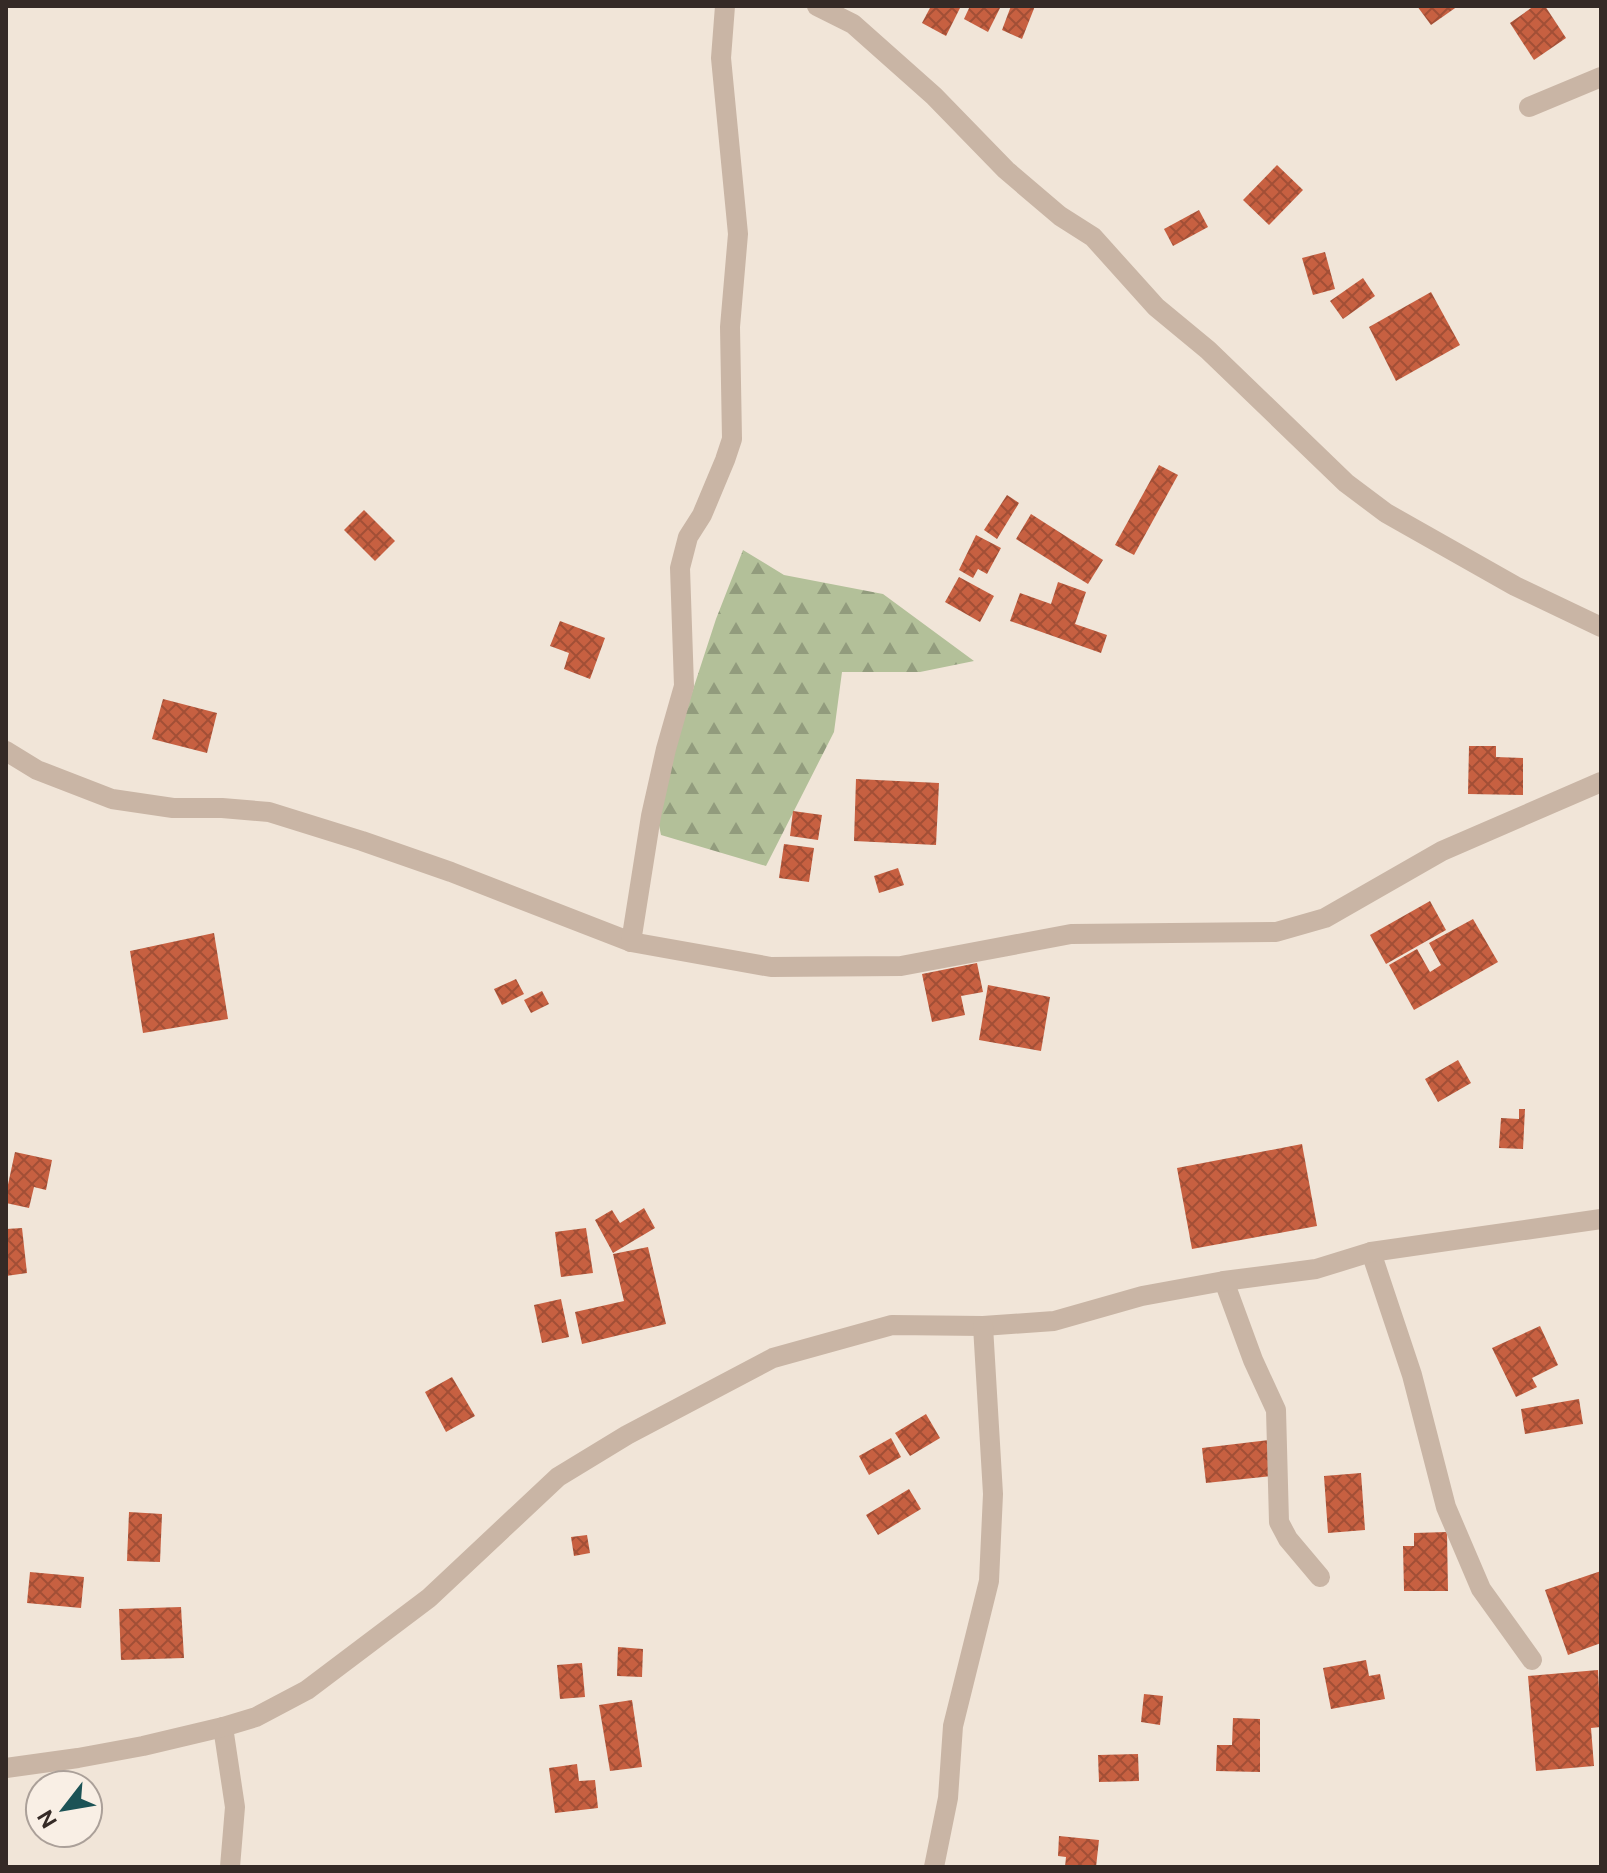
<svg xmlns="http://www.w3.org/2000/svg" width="1607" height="1873" font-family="'DM Sans',sans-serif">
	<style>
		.forest { fill: url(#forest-firs) }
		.building { fill: url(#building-cross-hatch) }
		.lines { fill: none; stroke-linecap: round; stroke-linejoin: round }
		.street { stroke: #c9b5a5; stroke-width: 20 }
	</style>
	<defs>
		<pattern id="forest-firs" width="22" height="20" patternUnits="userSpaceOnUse" patternTransform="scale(2)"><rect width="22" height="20" fill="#b3c099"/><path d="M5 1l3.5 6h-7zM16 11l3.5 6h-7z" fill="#929c7d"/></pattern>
		<pattern id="building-cross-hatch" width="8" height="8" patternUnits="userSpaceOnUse" patternTransform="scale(2)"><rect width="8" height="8" fill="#c76041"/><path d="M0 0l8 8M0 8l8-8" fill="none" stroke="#a24f36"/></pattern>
	</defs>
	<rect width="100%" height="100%" fill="#f1e5d8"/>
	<!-- forest -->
	<path class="forest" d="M 743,550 L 784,575 L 883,594 L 974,661 L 920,672 L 842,672 L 834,732 L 766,866 L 661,835 L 655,806 L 716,619 Z"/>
	<!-- building -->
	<g class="building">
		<path d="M 931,6 L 961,6 L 946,36 L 922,23 Z"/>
		<path d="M 970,6 L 1001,6 L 988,32 L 964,19 Z"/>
		<path d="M 1011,6 L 1035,6 L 1022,39 L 1002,30 Z"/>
		<path d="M 1417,6 L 1458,6 L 1431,25 Z"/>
		<path d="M 1534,6 L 1545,6 L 1566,38 L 1534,60 L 1510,23 Z"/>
		<path d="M 1277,165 L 1303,190 L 1269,225 L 1243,200 Z"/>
		<path d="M 1199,210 L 1208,227 L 1173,246 L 1164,229 Z"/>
		<path d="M 1325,252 L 1335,289 L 1313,295 L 1302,258 Z"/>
		<path d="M 1363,278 L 1375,296 L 1343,319 L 1330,301 Z"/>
		<path d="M 1431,292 L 1460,345 L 1396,381 L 1369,327 Z"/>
		<path d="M 1159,465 L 1178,475 L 1134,555 L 1115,545 Z"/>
		<path d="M 1007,495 L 1019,503 L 997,539 L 984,530 Z"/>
		<path d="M 364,510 L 395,541 L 375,561 L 344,530 Z"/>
		<path d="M 1031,514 L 1103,560 L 1088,584 L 1016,539 Z"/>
		<path d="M 976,535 L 1001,548 L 987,574 L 978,569 L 973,578 L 959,570 Z"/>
		<path d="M 959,577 L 994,596 L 980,622 L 945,602 Z"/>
		<path d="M 1058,582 L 1086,592 L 1075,624 L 1107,635 L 1101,653 L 1010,621 L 1020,593 L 1051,604 Z"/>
		<path d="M 560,621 L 605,638 L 590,679 L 564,669 L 569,653 L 550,646 Z"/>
		<path d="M 163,699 L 217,713 L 207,753 L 152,739 Z"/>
		<path d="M 1469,746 L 1496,746 L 1496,757 L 1523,758 L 1523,795 L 1468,794 Z"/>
		<path d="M 856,779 L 939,783 L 936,845 L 854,841 Z"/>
		<path d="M 793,811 L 822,815 L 818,840 L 790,836 Z"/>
		<path d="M 784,844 L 814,848 L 809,882 L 779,878 Z"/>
		<path d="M 898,868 L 904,885 L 879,893 L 874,876 Z"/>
		<path d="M 1430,901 L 1446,930 L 1386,964 L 1370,935 Z"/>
		<path d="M 1473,919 L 1498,962 L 1414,1010 L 1389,965 L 1417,949 L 1430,972 L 1441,965 L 1429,943 Z"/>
		<path d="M 214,933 L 228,1019 L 143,1033 L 130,951 Z"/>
		<path d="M 977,963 L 983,992 L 961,996 L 965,1015 L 932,1022 L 922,974 Z"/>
		<path d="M 516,979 L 524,994 L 502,1005 L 494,989 Z"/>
		<path d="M 988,985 L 1050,997 L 1041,1051 L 979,1040 Z"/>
		<path d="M 542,991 L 549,1004 L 531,1013 L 524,1000 Z"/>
		<path d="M 1458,1060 L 1471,1083 L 1438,1102 L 1425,1079 Z"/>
		<path d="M 1519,1109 L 1525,1109 L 1523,1149 L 1499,1148 L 1501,1118 L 1519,1119 Z"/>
		<path d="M 1302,1144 L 1317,1226 L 1192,1249 L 1177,1168 Z"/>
		<path d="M 15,1152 L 52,1160 L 46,1190 L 34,1187 L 29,1208 L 6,1203 L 6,1194 Z"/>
		<path d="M 644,1208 L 655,1228 L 613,1253 L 595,1220 L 612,1210 L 620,1223 Z"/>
		<path d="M 22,1228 L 27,1273 L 6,1276 L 6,1229 Z"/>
		<path d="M 586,1228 L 593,1273 L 561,1277 L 555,1232 Z"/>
		<path d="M 648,1247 L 666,1324 L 582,1344 L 575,1312 L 624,1301 L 613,1254 Z"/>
		<path d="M 561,1299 L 569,1337 L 542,1343 L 534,1305 Z"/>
		<path d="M 1540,1326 L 1558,1365 L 1532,1378 L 1537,1387 L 1516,1397 L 1492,1348 Z"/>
		<path d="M 452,1377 L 475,1416 L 446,1432 L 425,1392 Z"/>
		<path d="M 1579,1399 L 1583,1424 L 1525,1434 L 1521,1409 Z"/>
		<path d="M 926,1414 L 940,1438 L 910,1456 L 895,1433 Z"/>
		<path d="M 891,1438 L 901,1457 L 869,1475 L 859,1456 Z"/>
		<path d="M 1269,1440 L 1273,1476 L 1206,1483 L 1202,1448 Z"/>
		<path d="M 1361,1473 L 1365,1530 L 1328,1533 L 1324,1476 Z"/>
		<path d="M 909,1489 L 921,1509 L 878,1535 L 866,1515 Z"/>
		<path d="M 129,1512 L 162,1514 L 160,1562 L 127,1561 Z"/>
		<path d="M 1447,1532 L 1448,1591 L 1404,1591 L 1403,1546 L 1414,1546 L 1414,1533 Z"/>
		<path d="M 587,1535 L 590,1553 L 574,1556 L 571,1537 Z"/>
		<path d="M 1601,1571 L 1601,1643 L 1568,1655 L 1545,1590 Z"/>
		<path d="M 30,1572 L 84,1577 L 81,1608 L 27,1603 Z"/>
		<path d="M 181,1607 L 184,1658 L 121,1660 L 119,1609 Z"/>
		<path d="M 618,1647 L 643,1649 L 642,1677 L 617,1676 Z"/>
		<path d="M 1366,1660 L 1369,1676 L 1380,1674 L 1385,1699 L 1331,1709 L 1323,1668 Z"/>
		<path d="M 582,1663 L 585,1697 L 560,1699 L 557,1665 Z"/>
		<path d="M 1598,1670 L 1601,1727 L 1591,1728 L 1594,1766 L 1536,1771 L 1528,1676 Z"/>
		<path d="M 1144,1694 L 1163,1696 L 1160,1725 L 1141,1722 Z"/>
		<path d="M 632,1700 L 642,1767 L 610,1771 L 599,1705 Z"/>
		<path d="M 1233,1718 L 1260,1719 L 1260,1772 L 1216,1771 L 1217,1745 L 1232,1745 Z"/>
		<path d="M 1138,1754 L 1139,1781 L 1099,1782 L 1098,1755 Z"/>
		<path d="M 577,1764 L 579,1781 L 595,1780 L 598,1808 L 555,1813 L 549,1768 Z"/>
		<path d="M 1059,1836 L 1099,1840 L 1096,1867 L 1065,1867 L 1066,1857 L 1058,1856 Z"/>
	</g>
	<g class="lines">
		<!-- street -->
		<g class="street">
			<path d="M 817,6 L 853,24 L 934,96 L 1006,170 L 1060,216 L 1093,237 L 1156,307 L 1208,350 L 1346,483 L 1386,513 L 1515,586 L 1601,627"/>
			<path d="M 1529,107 L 1601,77"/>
			<path d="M 6,751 L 37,770 L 112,799 L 173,808 L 222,808 L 269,812 L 362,841 L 451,872 L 631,942 L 771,967 L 901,966 L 1071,934 L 1276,932 L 1325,918 L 1442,851 L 1601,782"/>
			<path d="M 631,942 L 651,816 L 666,749 L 684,686 L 680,568 L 688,537 L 702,515 L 725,460 L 732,439 L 730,327 L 738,234 L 721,58 L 725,6"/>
			<path d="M 1371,1252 L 1412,1375 L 1446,1507 L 1481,1589 L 1532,1660"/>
			<path d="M 1224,1281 L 1253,1360 L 1276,1410 L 1279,1522 L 1288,1539 L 1320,1577"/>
			<path d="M 223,1727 L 235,1807 L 230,1867"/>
			<path d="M 6,1768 L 78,1758 L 143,1746 L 223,1727 L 256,1717 L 307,1690 L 429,1598 L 558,1477 L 627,1435 L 773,1358 L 892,1325 L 983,1326 L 1054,1321 L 1142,1296 L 1224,1281 L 1316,1269 L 1371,1252 L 1601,1219"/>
			<path d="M 934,1867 L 948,1798 L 953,1726 L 989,1581 L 993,1494 L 983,1326"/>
		</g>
	</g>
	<!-- border -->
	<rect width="1607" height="1873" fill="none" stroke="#352a26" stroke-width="16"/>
	<!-- north arrow -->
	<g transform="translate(64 1809) rotate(239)"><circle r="38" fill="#f9efe5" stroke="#aba099" stroke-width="2"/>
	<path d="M0-6L14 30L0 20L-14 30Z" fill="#1c5356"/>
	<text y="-12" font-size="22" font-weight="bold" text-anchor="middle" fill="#352a26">N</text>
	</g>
</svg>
